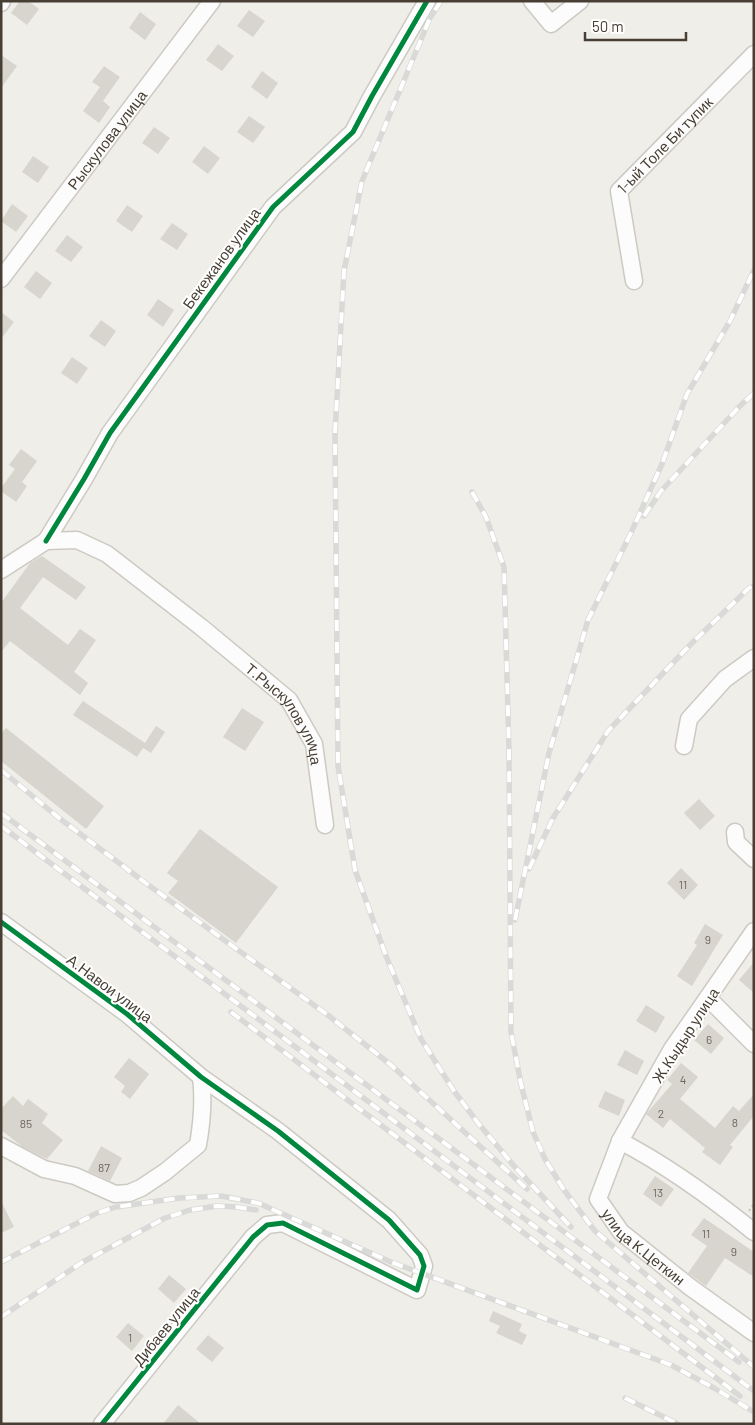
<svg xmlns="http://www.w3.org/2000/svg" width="755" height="1425" font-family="Barlow,sans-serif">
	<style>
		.building { fill: #d8d5cf }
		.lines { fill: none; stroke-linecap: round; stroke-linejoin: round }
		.minor-casing { stroke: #cdcac4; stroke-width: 19 }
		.path { stroke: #d1cec9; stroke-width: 2.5; stroke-dasharray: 2.5 2.5; stroke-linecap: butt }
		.minor { stroke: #fdfcfc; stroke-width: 16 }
		.rail-casing { stroke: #d9d9d8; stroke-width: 5.5 }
		.rail { stroke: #fff; stroke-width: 4; stroke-dasharray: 11; stroke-linecap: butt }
		.cycleway-casing { stroke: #fff; stroke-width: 8 }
		.cycleway { stroke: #00873e; stroke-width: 5 }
		.labels { text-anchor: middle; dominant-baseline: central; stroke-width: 4; stroke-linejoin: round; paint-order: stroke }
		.number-label { font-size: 12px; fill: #6e665c }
		.street-label { font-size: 15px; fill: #483f34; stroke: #fff }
	</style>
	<rect width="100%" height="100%" fill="#f0eee8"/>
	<!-- building -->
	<g class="building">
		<path d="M 20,1 L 28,1 L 39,9 L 27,25 L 11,13 Z"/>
		<path d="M 249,10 L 265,21 L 253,37 L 237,26 Z"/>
		<path d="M 140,12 L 156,24 L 145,40 L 129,28 Z"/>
		<path d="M 218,44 L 234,56 L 222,71 L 206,60 Z"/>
		<path d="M 1,55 L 17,66 L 1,88 Z"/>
		<path d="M 104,66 L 120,77 L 103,101 L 110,107 L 99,123 L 83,111 L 100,87 L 92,82 Z"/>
		<path d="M 262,71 L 278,83 L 267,99 L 251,87 Z"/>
		<path d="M 249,116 L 265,127 L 253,143 L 237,132 Z"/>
		<path d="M 154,127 L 170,138 L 158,154 L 142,143 Z"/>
		<path d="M 204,146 L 220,158 L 208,174 L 192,162 Z"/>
		<path d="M 33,156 L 49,167 L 38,183 L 22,172 Z"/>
		<path d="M 12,204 L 28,216 L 16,232 L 1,221 Z"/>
		<path d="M 127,205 L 143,216 L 132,232 L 116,221 Z"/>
		<path d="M 172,223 L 188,234 L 177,250 L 160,239 Z"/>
		<path d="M 67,235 L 83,247 L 71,262 L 55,251 Z"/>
		<path d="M 36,271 L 52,283 L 40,299 L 24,287 Z"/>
		<path d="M 158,299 L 174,310 L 163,327 L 147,315 Z"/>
		<path d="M 1,312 L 14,322 L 1,339 Z"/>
		<path d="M 101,320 L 116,331 L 105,347 L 89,336 Z"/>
		<path d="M 72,357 L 88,368 L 77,384 L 61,373 Z"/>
		<path d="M 21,449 L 37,461 L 22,482 L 27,486 L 16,502 L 1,491 L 1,488 L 15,469 L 9,465 Z"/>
		<path d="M 42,556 L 86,587 L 76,600 L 43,577 L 20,608 L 68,645 L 80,629 L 96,640 L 74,672 L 88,683 L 80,695 L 10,641 L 1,652 L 1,603 L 30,563 Z"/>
		<path d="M 83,701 L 145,743 L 156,726 L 165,732 L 151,753 L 143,748 L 137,757 L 73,715 Z"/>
		<path d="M 242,708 L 264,722 L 245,751 L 223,737 Z"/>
		<path d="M 6,728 L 104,806 L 86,829 L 1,761 L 1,734 Z"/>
		<path d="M 699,799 L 715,816 L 700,830 L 684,813 Z"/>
		<path d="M 200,829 L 278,887 L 236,943 L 168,893 L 178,881 L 167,873 Z"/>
		<path d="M 681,868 L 698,885 L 684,900 L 667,883 Z"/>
		<path d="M 705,924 L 723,935 L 692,986 L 677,976 L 697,945 L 694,943 Z"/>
		<path d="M 754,962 L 754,993 L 739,980 Z"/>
		<path d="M 646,1005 L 665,1017 L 656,1033 L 636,1021 Z"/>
		<path d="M 708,1024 L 724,1038 L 711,1054 L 694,1040 Z"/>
		<path d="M 625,1050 L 644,1061 L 637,1075 L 617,1065 Z"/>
		<path d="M 129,1058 L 149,1074 L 130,1099 L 121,1092 L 125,1086 L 114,1077 Z"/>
		<path d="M 681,1063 L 698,1077 L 680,1099 L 715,1128 L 733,1106 L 739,1111 L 754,1094 L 754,1116 L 730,1145 L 733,1147 L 720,1165 L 702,1152 L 705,1148 L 670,1119 L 663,1128 L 646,1114 L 672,1084 L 667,1080 Z"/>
		<path d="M 605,1091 L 625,1100 L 619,1116 L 598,1107 Z"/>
		<path d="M 13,1096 L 23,1106 L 28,1099 L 48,1114 L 42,1123 L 63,1140 L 47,1159 L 23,1147 L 1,1130 L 1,1109 Z"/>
		<path d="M 101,1146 L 122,1158 L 110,1181 L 88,1171 Z"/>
		<path d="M 655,1176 L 674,1189 L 661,1207 L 643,1194 Z"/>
		<path d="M 1,1201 L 14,1227 L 1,1233 Z"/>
		<path d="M 704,1218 L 754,1252 L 754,1277 L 725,1258 L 706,1286 L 688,1273 L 707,1246 L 691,1235 Z"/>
		<path d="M 169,1275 L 186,1289 L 174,1303 L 158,1289 Z"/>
		<path d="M 493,1311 L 522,1324 L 519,1331 L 527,1335 L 522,1345 L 496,1333 L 500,1326 L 489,1321 Z"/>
		<path d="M 128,1323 L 144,1336 L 132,1351 L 116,1337 Z"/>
		<path d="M 208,1335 L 224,1348 L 212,1362 L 196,1349 Z"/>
		<path d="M 178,1405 L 201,1424 L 163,1424 Z"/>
	</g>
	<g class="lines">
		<defs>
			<g id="minor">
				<path d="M 532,1 L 551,24 L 580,1"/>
				<path d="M 1,3 L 2,1"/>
				<path id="s1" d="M 1,279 L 212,1"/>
				<path id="s2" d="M 634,281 L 619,191 L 754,54"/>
				<path d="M 46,541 L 84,479 L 110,433 L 273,207 L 353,132 L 372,96 L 427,1"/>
				<path id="s3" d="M 1,570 L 46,541 L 77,540 L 107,554 L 201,627 L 289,700 L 314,744 L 325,825"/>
				<path d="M 684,746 L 689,719 L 725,679 L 754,658"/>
				<path d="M 735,832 L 736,842 L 754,859"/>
				<path d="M 1,922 L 127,1014 L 201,1077 L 278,1131 L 389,1220 L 420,1255 L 424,1266 L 417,1290 L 283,1223 L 267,1225 L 253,1237 L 102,1424"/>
				<path id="s4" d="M 754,931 L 672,1049 L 620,1141 L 598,1199 L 621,1232 L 690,1287 L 754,1333"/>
				<path d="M 708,998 L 754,1044"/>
				<path d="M 620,1141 C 668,1166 712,1198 754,1232"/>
				<path d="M 1,1146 L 44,1169 L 75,1176 L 115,1194 L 129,1193 L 141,1188 L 165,1172 L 198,1145 C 202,1122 204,1100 201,1077"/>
			</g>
		</defs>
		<!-- minor casing -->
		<use href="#minor" class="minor-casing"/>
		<!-- path -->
		<path class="path" d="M 749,1211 L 754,1204"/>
		<!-- minor -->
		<use href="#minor" class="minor"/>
		<defs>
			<g id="rail">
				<path d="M 441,1 L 430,18 L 362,181 L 344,271 L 335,433 L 338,766 L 355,870 L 386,956 L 421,1039 L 454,1091 L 478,1123 L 515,1167 L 571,1227"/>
				<path d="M 472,492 L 486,517 L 504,567 L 509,751 L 511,1032 L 521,1084 L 533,1132 L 545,1159 L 564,1190 L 595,1231 L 754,1367"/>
				<path d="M 644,516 L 661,491 L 740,406 L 754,393"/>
				<path d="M 1,770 L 59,818 L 147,884 L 329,1016 L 391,1065 L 527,1189"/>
				<path d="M 1,813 L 739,1362"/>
				<path d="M 1,826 L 754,1391"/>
				<path d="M 529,869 L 553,818 L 608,731 L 691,644 L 749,588 L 754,586"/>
				<path d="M 515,920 L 549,753 L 588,620 L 630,535 L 662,464 L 687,394 L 730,321 L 754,270"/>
				<path d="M 231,1012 L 740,1396"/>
				<path d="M 1,1262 L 97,1213 L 116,1207 L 179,1198 L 221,1196 L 258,1203 L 391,1262 L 671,1365 L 714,1388 L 754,1412"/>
				<path d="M 1,1317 L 81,1263 L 165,1218 L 190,1210 L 217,1206 L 236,1207 L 256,1210"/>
				<path d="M 625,1398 L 678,1424"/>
			</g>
		</defs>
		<!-- rail casing -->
		<use href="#rail" class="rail-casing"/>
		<!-- rail -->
		<use href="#rail" class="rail"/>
		<defs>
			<g id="cycleway">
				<path d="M 46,541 L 84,479 L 110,433 L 273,207 L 353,132 L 372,96 L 427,1"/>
				<path d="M 1,922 L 127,1014 L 201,1077 L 278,1131 L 389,1220 L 420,1255 L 424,1266 L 417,1290 L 283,1223 L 267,1225 L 253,1237 L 102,1424"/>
			</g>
		</defs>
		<!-- cycleway casing -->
		<use href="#cycleway" class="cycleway-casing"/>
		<!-- cycleway -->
		<use href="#cycleway" class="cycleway"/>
	</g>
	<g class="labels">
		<!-- number labels -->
		<g class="number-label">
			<text x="683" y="884">11</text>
			<text x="708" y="939">9</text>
			<text x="709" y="1039">6</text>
			<text x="683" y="1079">4</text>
			<text x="661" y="1113">2</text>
			<text x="735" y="1122">8</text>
			<text x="26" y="1123">85</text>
			<text x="104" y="1167">87</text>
			<text x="658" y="1192">13</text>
			<text x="706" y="1233">11</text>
			<text x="734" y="1251">9</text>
			<text x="130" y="1337">1</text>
		</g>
		<!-- street labels -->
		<g class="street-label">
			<text stroke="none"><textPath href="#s1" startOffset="175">Рыскулова улица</textPath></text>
			<text stroke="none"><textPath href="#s2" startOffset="156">1-ый Толе Би тупик</textPath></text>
			<text transform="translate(221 258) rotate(-54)">Бекежанов улица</text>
			<text stroke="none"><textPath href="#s3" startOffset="360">Т.Рыскулов улица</textPath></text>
			<text transform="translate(110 988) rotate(37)">А.Навои улица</text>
			<text transform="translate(685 1035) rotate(-57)">Ж.Кыдыр улица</text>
			<text stroke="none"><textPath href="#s4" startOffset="378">улица К.Цеткин</textPath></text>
			<text transform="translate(166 1326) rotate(-51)">Дибаев улица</text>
		</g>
	</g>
	<!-- border -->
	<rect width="755" height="1425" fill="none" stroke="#483f34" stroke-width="5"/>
	<!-- scale -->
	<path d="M585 32v8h101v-8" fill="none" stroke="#483f34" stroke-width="2.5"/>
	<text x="592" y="32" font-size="15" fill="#483f34" stroke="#ffffff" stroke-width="4" paint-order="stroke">50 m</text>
</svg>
